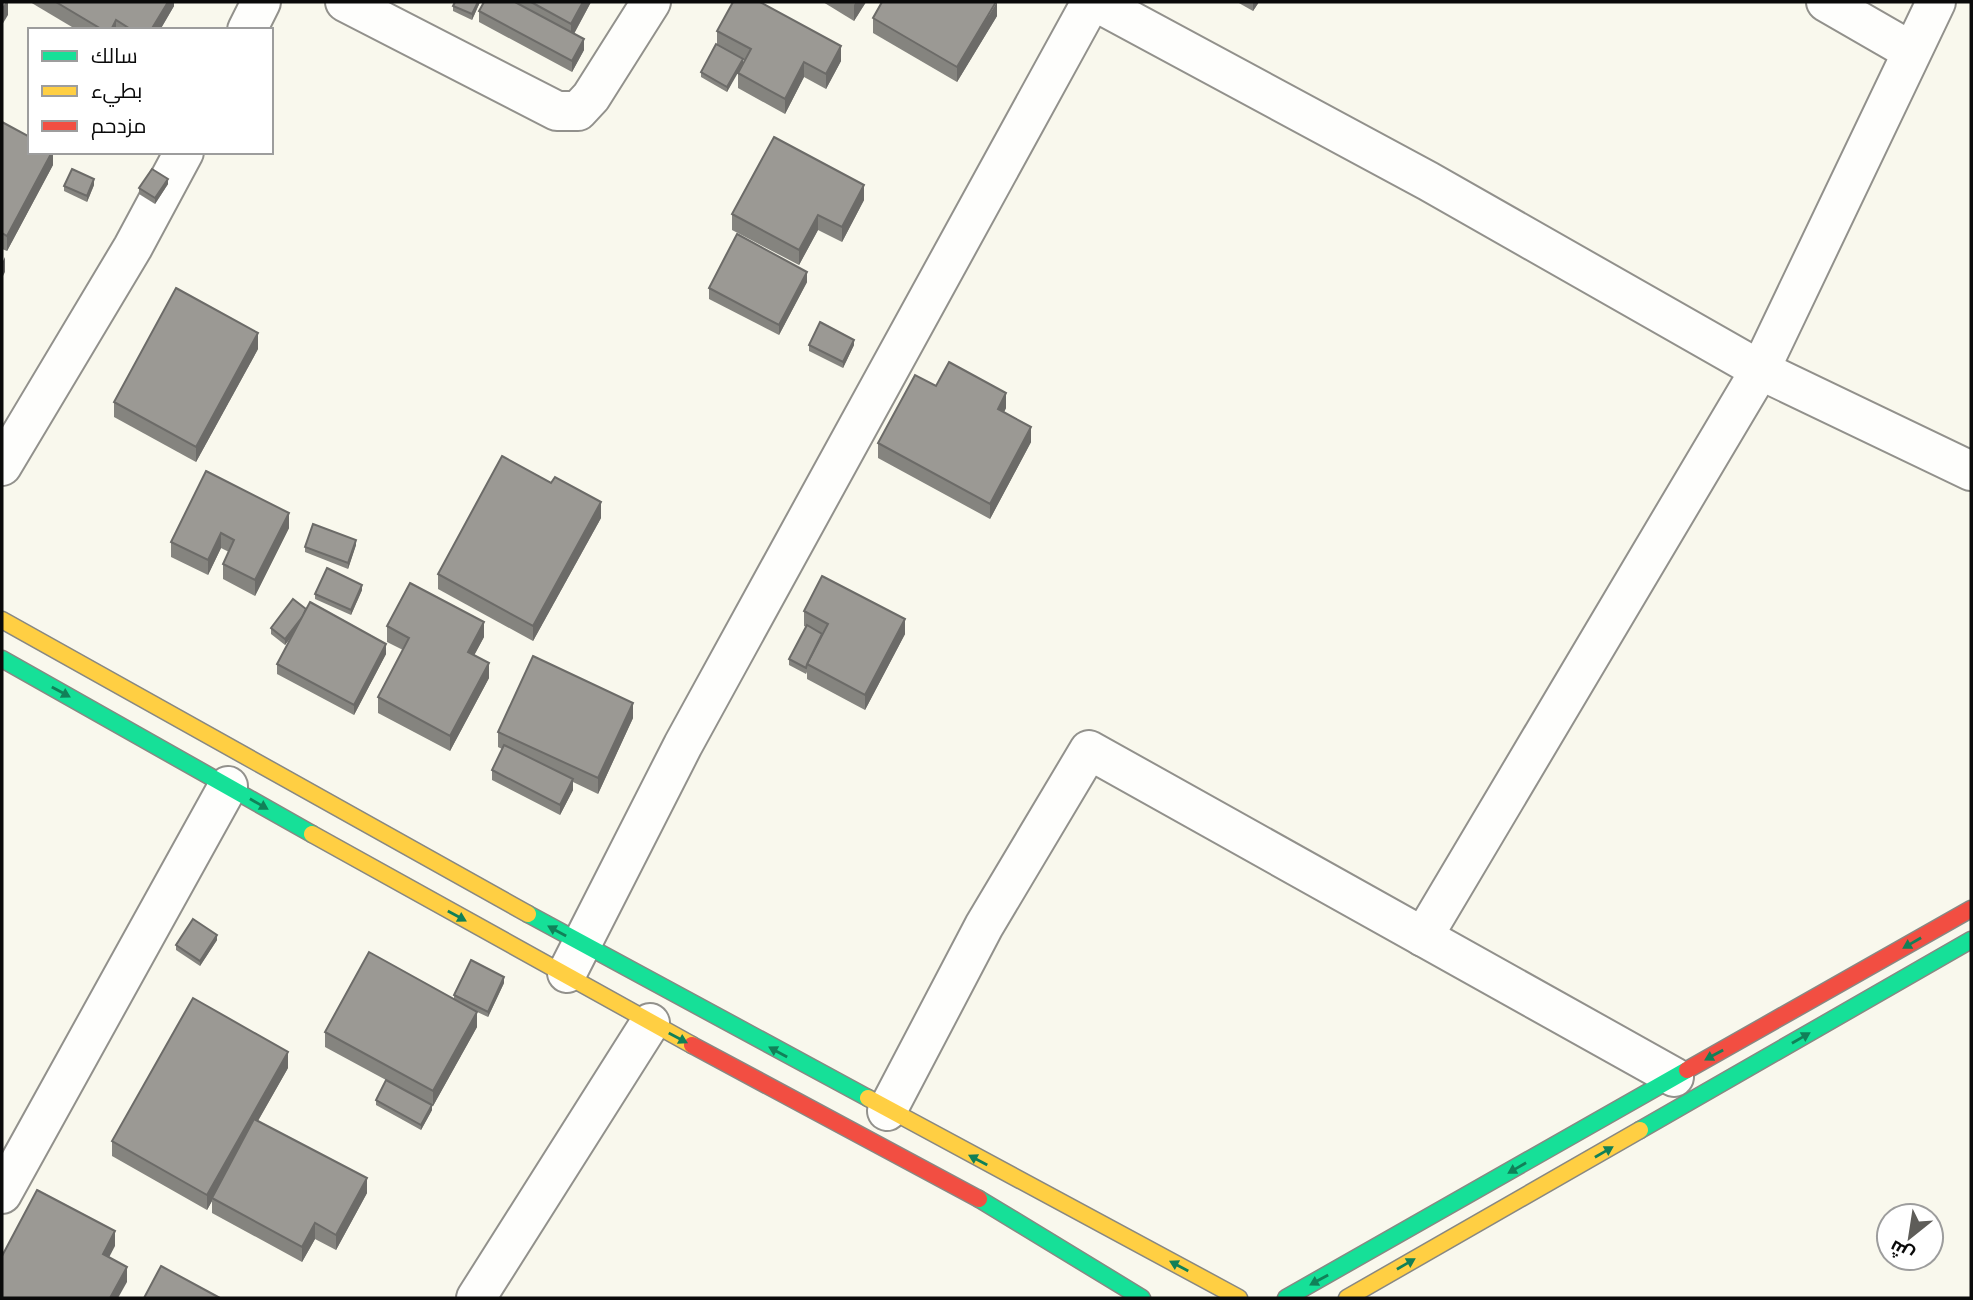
<svg xmlns="http://www.w3.org/2000/svg" width="1973" height="1300" font-family="'Libre Baskerville',Cairo,serif">
	<style>
		.lines { fill: none; stroke-linecap: round; stroke-linejoin: round }
		.street-casing { stroke: #92918c; stroke-width: 42 }
		.fast-casing { stroke: #888883; stroke-width: 19 }
		.slow-casing { stroke: #888883; stroke-width: 19 }
		.jam-casing { stroke: #888883; stroke-width: 19 }
		.street { stroke: #fefefc; stroke-width: 38 }
		.fast { stroke: #16e098; stroke-width: 16 }
		.slow { stroke: #ffcf43; stroke-width: 16 }
		.jam { stroke: #f24e42; stroke-width: 16 }
		.wall { fill: #85847f }
		.shaded-wall { fill: #6c6b68 }
		.building { fill: #9b9994; stroke: #6c6b68; stroke-width: 2 }
		.oneway { fill: #118058 }
	</style>
	<rect width="100%" height="100%" fill="#f9f8ed"/>
	<g class="lines">
		<defs>
			<g id="street">
				<path d="M 345,2 L 557,111 L 578,111 L 591,97 L 651,2"/>
				<path d="M 1096,2 L 1428,181 L 1760,370 L 1971,471"/>
				<path d="M 1826,2 L 1911,51"/>
				<path d="M 247,30 L 261,2"/>
				<path d="M 2,466 L 133,247 L 184,152"/>
				<path d="M 1423,937 L 1760,370 L 1936,2"/>
				<path d="M 567,973 L 683,745 L 1091,2"/>
				<path d="M 887,1111 L 984,926 L 1089,750 L 1674,1077"/>
				<path d="M 2,1194 L 228,786"/>
				<path d="M 476,1298 L 650,1023"/>
			</g>
			<g id="fast">
				<path d="M 2,659 L 312,834"/>
				<path d="M 528,914 L 868,1098"/>
				<path d="M 1640,1130 L 1971,940"/>
				<path d="M 979,1199 L 1142,1298"/>
				<path d="M 1286,1298 L 1687,1070"/>
			</g>
			<g id="slow">
				<path d="M 2,620 L 528,914"/>
				<path d="M 312,834 L 692,1045"/>
				<path d="M 868,1098 L 1239,1298"/>
				<path d="M 1347,1298 L 1640,1130"/>
			</g>
			<g id="jam">
				<path d="M 692,1045 L 979,1199"/>
				<path d="M 1687,1070 L 1971,909"/>
			</g>
		</defs>
		<!-- street casing -->
		<use href="#street" class="street-casing"/>
		<!-- fast casing -->
		<use href="#fast" class="fast-casing"/>
		<!-- slow casing -->
		<use href="#slow" class="slow-casing"/>
		<!-- jam casing -->
		<use href="#jam" class="jam-casing"/>
		<!-- street -->
		<use href="#street" class="street"/>
		<!-- fast -->
		<use href="#fast" class="fast"/>
		<!-- slow -->
		<use href="#slow" class="slow"/>
		<!-- jam -->
		<use href="#jam" class="jam"/>
	</g>
	<!-- wall -->
	<g class="wall">
		<path d="M 30,2 L 174,2 L 174,6 L 160,30 L 77,30 Z"/>
		<path d="M 480,2 L 472,20 L 453,11 L 453,6 Z"/>
		<path d="M 484,2 L 591,2 L 574,34 L 584,50 L 572,72 L 479,22 L 479,11 Z"/>
		<path d="M 823,2 L 866,2 L 854,21 Z"/>
		<path d="M 1237,2 L 1259,2 L 1253,11 Z"/>
		<path d="M 997,16 L 957,82 L 873,33 L 873,18 Z"/>
		<path d="M 717,31 L 841,61 L 826,89 L 804,77 L 785,114 L 738,88 L 738,73 L 745,61 L 743,60 L 727,92 L 701,77 L 701,72 L 717,45 Z"/>
		<path d="M 2,122 L 53,152 L 53,165 L 7,251 L 2,249 Z"/>
		<path d="M 168,184 L 155,204 L 139,194 L 139,188 Z"/>
		<path d="M 94,185 L 87,202 L 64,191 L 64,186 Z"/>
		<path d="M 864,200 L 842,242 L 818,230 L 799,265 L 732,230 L 732,214 Z"/>
		<path d="M 807,282 L 779,335 L 709,299 L 709,288 Z"/>
		<path d="M 809,345 L 854,345 L 843,368 L 809,351 Z"/>
		<path d="M 258,349 L 196,462 L 114,417 L 114,402 Z"/>
		<path d="M 936,386 L 1006,408 L 1004,412 L 1031,442 L 990,519 L 878,458 L 878,443 Z"/>
		<path d="M 206,471 L 289,528 L 255,596 L 223,579 L 223,564 L 229,552 L 221,548 L 208,575 L 171,557 L 171,542 Z"/>
		<path d="M 601,518 L 533,641 L 438,589 L 438,574 Z"/>
		<path d="M 356,545 L 348,569 L 305,552 L 305,547 Z"/>
		<path d="M 362,590 L 351,615 L 315,599 L 315,594 Z"/>
		<path d="M 306,609 L 386,654 L 354,715 L 277,674 L 277,664 L 293,635 L 285,645 L 271,634 L 271,628 Z"/>
		<path d="M 804,611 L 905,634 L 865,710 L 807,679 L 807,672 L 806,674 L 789,665 L 789,659 L 806,627 L 804,626 Z"/>
		<path d="M 387,626 L 484,637 L 474,655 L 489,678 L 450,751 L 378,713 L 378,697 L 403,650 L 387,642 Z"/>
		<path d="M 633,718 L 598,794 L 573,782 L 573,790 L 560,815 L 492,780 L 492,770 L 502,749 L 498,747 L 498,732 Z"/>
		<path d="M 217,940 L 200,966 L 176,950 L 176,945 Z"/>
		<path d="M 504,983 L 488,1017 L 473,1010 L 477,1027 L 433,1106 L 432,1106 L 432,1110 L 421,1130 L 376,1105 L 376,1100 L 386,1080 L 325,1047 L 325,1032 L 454,999 L 454,995 Z"/>
		<path d="M 288,1068 L 258,1121 L 367,1193 L 336,1250 L 315,1239 L 302,1262 L 212,1213 L 212,1201 L 207,1210 L 112,1156 L 112,1141 Z"/>
	</g>
	<!-- shaded-wall -->
	<g class="shaded-wall">
		<path d="M 7,2 L 8,2 L 8,15 L 2,25 L 2,10 Z"/>
		<path d="M 168,2 L 174,2 L 174,6 L 160,30 L 151,30 Z"/>
		<path d="M 478,2 L 480,2 L 472,20 L 472,14 Z"/>
		<path d="M 583,2 L 591,2 L 571,39 L 571,24 Z"/>
		<path d="M 856,2 L 866,2 L 854,21 L 854,5 Z"/>
		<path d="M 997,2 L 997,16 L 957,82 L 957,67 Z"/>
		<path d="M 1253,2 L 1259,2 L 1253,11 Z"/>
		<path d="M 116,20 L 116,30 L 111,30 Z"/>
		<path d="M 584,39 L 584,50 L 572,72 L 572,61 Z"/>
		<path d="M 841,46 L 841,61 L 826,89 L 826,74 Z"/>
		<path d="M 743,59 L 743,64 L 727,92 L 727,87 Z"/>
		<path d="M 804,62 L 804,77 L 785,114 L 785,99 Z"/>
		<path d="M 52,152 L 53,152 L 53,165 L 7,251 L 7,236 Z"/>
		<path d="M 94,179 L 94,185 L 87,202 L 87,196 Z"/>
		<path d="M 168,179 L 168,184 L 155,204 L 155,198 Z"/>
		<path d="M 864,185 L 864,200 L 842,242 L 842,227 Z"/>
		<path d="M 818,215 L 818,230 L 799,265 L 799,250 Z"/>
		<path d="M 5,257 L 5,272 L 2,278 L 2,263 Z"/>
		<path d="M 807,272 L 807,282 L 779,335 L 779,325 Z"/>
		<path d="M 258,333 L 258,349 L 196,462 L 196,447 Z"/>
		<path d="M 854,340 L 854,345 L 843,368 L 843,362 Z"/>
		<path d="M 1006,393 L 1006,408 L 998,424 L 998,409 Z"/>
		<path d="M 1031,427 L 1031,442 L 990,519 L 990,504 Z"/>
		<path d="M 601,502 L 601,518 L 533,641 L 533,626 Z"/>
		<path d="M 289,513 L 289,528 L 255,596 L 255,580 Z"/>
		<path d="M 221,533 L 221,548 L 208,575 L 208,560 Z"/>
		<path d="M 356,540 L 356,545 L 348,569 L 348,563 Z"/>
		<path d="M 362,585 L 362,590 L 351,615 L 351,610 Z"/>
		<path d="M 307,610 L 307,615 L 285,645 L 285,639 Z"/>
		<path d="M 905,619 L 905,634 L 865,710 L 865,695 Z"/>
		<path d="M 484,622 L 484,637 L 468,667 L 468,652 Z"/>
		<path d="M 386,644 L 386,654 L 354,715 L 354,705 Z"/>
		<path d="M 489,663 L 489,678 L 450,751 L 450,736 Z"/>
		<path d="M 633,703 L 633,718 L 598,794 L 598,778 Z"/>
		<path d="M 573,779 L 573,790 L 560,815 L 560,805 Z"/>
		<path d="M 217,935 L 217,940 L 200,966 L 200,961 Z"/>
		<path d="M 504,977 L 504,983 L 488,1017 L 488,1012 Z"/>
		<path d="M 477,1012 L 477,1027 L 433,1106 L 433,1091 Z"/>
		<path d="M 288,1052 L 288,1068 L 213,1199 L 212,1198 L 212,1201 L 207,1210 L 207,1195 Z"/>
		<path d="M 432,1105 L 432,1110 L 421,1130 L 421,1125 Z"/>
		<path d="M 367,1178 L 367,1193 L 336,1250 L 336,1235 Z"/>
		<path d="M 315,1223 L 315,1239 L 302,1262 L 302,1247 Z"/>
		<path d="M 115,1231 L 115,1246 L 103,1269 L 103,1254 Z"/>
		<path d="M 127,1267 L 127,1282 L 118,1298 L 110,1298 Z"/>
	</g>
	<!-- building -->
	<g class="building">
		<path d="M 2,2 L 7,2 L 2,10 Z"/>
		<path d="M 56,2 L 168,2 L 151,30 L 132,30 L 116,20 L 111,30 L 103,30 Z"/>
		<path d="M 455,2 L 478,2 L 472,14 L 453,6 Z"/>
		<path d="M 484,2 L 515,2 L 584,39 L 572,61 L 479,11 Z"/>
		<path d="M 531,2 L 583,2 L 571,24 Z"/>
		<path d="M 733,2 L 760,2 L 841,46 L 826,74 L 804,62 L 785,99 L 738,73 L 751,49 L 717,31 Z"/>
		<path d="M 882,2 L 996,2 L 957,67 L 873,18 Z"/>
		<path d="M 716,44 L 743,59 L 727,87 L 701,72 Z"/>
		<path d="M 2,122 L 30,137 L 30,152 L 52,152 L 7,236 L 2,233 Z"/>
		<path d="M 774,137 L 864,185 L 842,227 L 818,215 L 799,250 L 732,214 Z"/>
		<path d="M 72,169 L 94,179 L 87,196 L 64,186 Z"/>
		<path d="M 152,169 L 168,179 L 155,198 L 139,188 Z"/>
		<path d="M 737,234 L 807,272 L 779,325 L 709,288 Z"/>
		<path d="M 176,288 L 258,333 L 196,447 L 114,402 Z"/>
		<path d="M 820,322 L 854,340 L 843,362 L 809,345 Z"/>
		<path d="M 949,362 L 1006,393 L 998,409 L 1031,427 L 990,504 L 878,443 L 915,375 L 936,386 Z"/>
		<path d="M 502,456 L 551,483 L 555,477 L 601,502 L 533,626 L 438,574 Z"/>
		<path d="M 206,471 L 289,513 L 255,580 L 223,564 L 234,540 L 221,533 L 208,560 L 171,542 Z"/>
		<path d="M 313,524 L 356,540 L 348,563 L 305,547 Z"/>
		<path d="M 327,568 L 362,585 L 351,610 L 315,594 Z"/>
		<path d="M 822,576 L 905,619 L 865,695 L 807,664 L 828,624 L 804,611 Z"/>
		<path d="M 410,583 L 484,622 L 468,652 L 489,663 L 450,736 L 378,697 L 409,638 L 387,626 Z"/>
		<path d="M 293,599 L 306,609 L 303,616 L 285,639 L 271,628 Z"/>
		<path d="M 310,602 L 386,644 L 354,705 L 277,664 Z"/>
		<path d="M 807,625 L 822,634 L 807,664 L 806,668 L 789,659 Z"/>
		<path d="M 533,656 L 633,703 L 598,778 L 498,732 Z"/>
		<path d="M 504,745 L 573,779 L 560,805 L 492,770 Z"/>
		<path d="M 193,919 L 217,935 L 200,961 L 176,945 Z"/>
		<path d="M 369,952 L 477,1012 L 433,1091 L 325,1032 Z"/>
		<path d="M 471,960 L 504,977 L 488,1012 L 454,995 Z"/>
		<path d="M 193,998 L 288,1052 L 207,1195 L 112,1141 Z"/>
		<path d="M 386,1080 L 432,1105 L 421,1125 L 376,1100 Z"/>
		<path d="M 254,1119 L 367,1178 L 336,1235 L 315,1223 L 302,1247 L 212,1198 Z"/>
		<path d="M 37,1190 L 115,1231 L 103,1254 L 127,1267 L 110,1298 L 2,1298 L 2,1256 Z"/>
		<path d="M 161,1266 L 220,1298 L 144,1298 Z"/>
	</g>
	<!-- one-way arrows -->
	<defs><path id="oneway-solid" d="M-6-.8H1V-3.2L6.5 0L1 3.2V.8H-6Z" transform="scale(1.75)"/></defs>
	<g class="oneway">
		<use href="#oneway-solid" transform="translate(61 692) rotate(29)"/>
		<use href="#oneway-solid" transform="translate(259 804) rotate(30)"/>
		<use href="#oneway-solid" transform="translate(457 916) rotate(29)"/>
		<use href="#oneway-solid" transform="translate(557 931) rotate(-151)"/>
		<use href="#oneway-solid" transform="translate(1912 943) rotate(150)"/>
		<use href="#oneway-solid" transform="translate(678 1038) rotate(28)"/>
		<use href="#oneway-solid" transform="translate(1801 1038) rotate(-30)"/>
		<use href="#oneway-solid" transform="translate(778 1052) rotate(-151)"/>
		<use href="#oneway-solid" transform="translate(1714 1055) rotate(151)"/>
		<use href="#oneway-solid" transform="translate(1604 1152) rotate(-30)"/>
		<use href="#oneway-solid" transform="translate(978 1160) rotate(-152)"/>
		<use href="#oneway-solid" transform="translate(1517 1168) rotate(150)"/>
		<use href="#oneway-solid" transform="translate(1406 1264) rotate(-30)"/>
		<use href="#oneway-solid" transform="translate(1179 1266) rotate(-152)"/>
		<use href="#oneway-solid" transform="translate(1319 1280) rotate(151)"/>
	</g>
	<!-- border -->
	<rect width="1973" height="1300" fill="none" stroke="#0a0a0a" stroke-width="7"/>
	<!-- legend -->
	<rect x="28" y="28" width="245" height="126" fill="#ffffff" stroke="#9d9d9d" stroke-width="2"/>
	<rect x="42" y="51" width="35" height="10" fill="#16e098" stroke="#9d9d9d" stroke-width="2"/>
	<text x="91" y="63" font-size="21" fill="#0a0a0a">سالك</text>
	<rect x="42" y="86" width="35" height="10" fill="#ffcf43" stroke="#9d9d9d" stroke-width="2"/>
	<text x="91" y="98" font-size="21" fill="#0a0a0a">بطيء</text>
	<rect x="42" y="121" width="35" height="10" fill="#f24e42" stroke="#9d9d9d" stroke-width="2"/>
	<text x="91" y="133" font-size="21" fill="#0a0a0a">مزدحم</text>
	<!-- north arrow -->
	<g transform="translate(1910 1237) rotate(210)"><circle r="33" fill="#ffffff" stroke="#9d9d9d" stroke-width="2"/>
	<path d="M0-5L12 26L0 18L-12 26Z" fill="#5e5d59"/>
	<text y="-10" font-size="19" font-weight="bold" text-anchor="middle" fill="#0a0a0a">ش</text>
	</g>
</svg>
